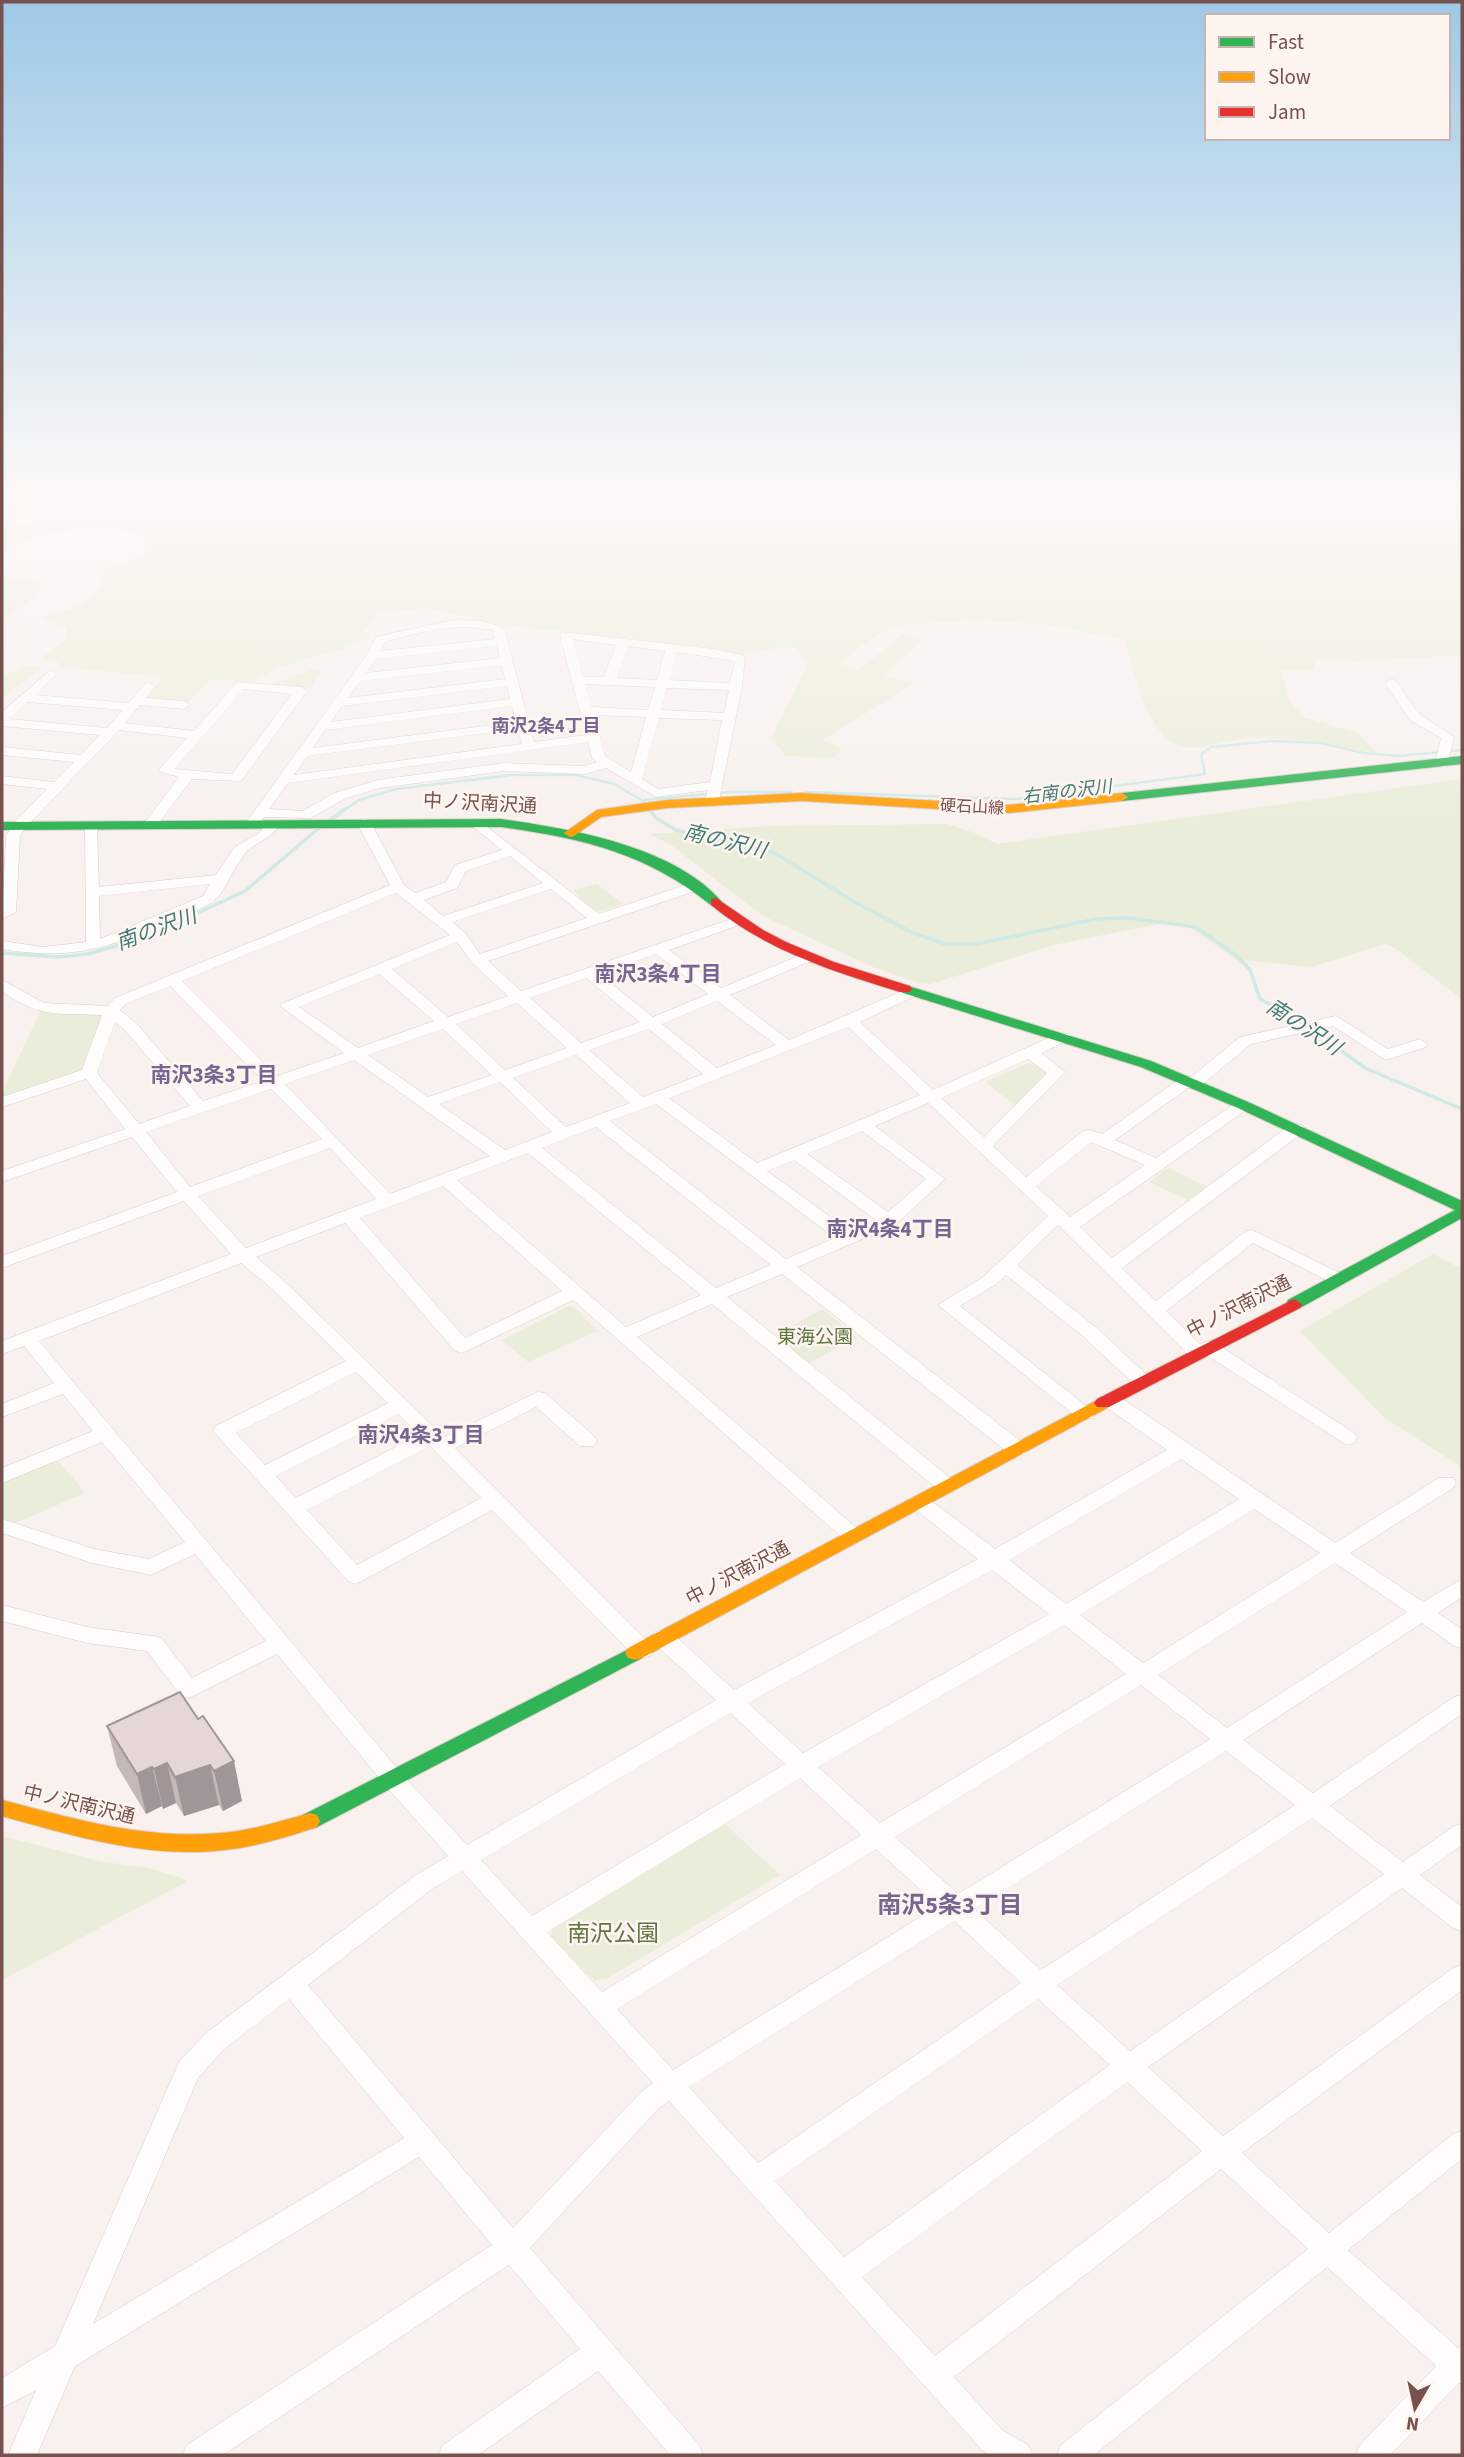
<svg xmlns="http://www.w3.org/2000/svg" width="1464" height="2457" font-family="'Source Sans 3','Noto Sans JP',sans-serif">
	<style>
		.green { fill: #eaedd9 }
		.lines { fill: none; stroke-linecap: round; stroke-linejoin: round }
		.stream-far1 { stroke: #cfe9e5; stroke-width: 2.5 }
		.stream { stroke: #cfe9e5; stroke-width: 3.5 }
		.street-casing { stroke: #d7cdca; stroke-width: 1 }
		.fast-casing { stroke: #d9cecc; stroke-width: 2 }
		.slow-casing { stroke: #d9cecc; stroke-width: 2 }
		.jam-casing { stroke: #d9cecc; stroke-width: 2 }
		.street { fill: #fefdfc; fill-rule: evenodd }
		.fast { fill: #30b455; fill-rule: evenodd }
		.slow { fill: #ff9f0a; fill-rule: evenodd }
		.jam { fill: #e5322d; fill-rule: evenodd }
		.wall { fill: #c5b9b7 }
		.shaded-wall { fill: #a09695 }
		.building { fill: #e5d7d5; stroke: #a09695; stroke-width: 2 }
		.labels { text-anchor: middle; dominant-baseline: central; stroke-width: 5; stroke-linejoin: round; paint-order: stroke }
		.far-street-label { font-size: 16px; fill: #77514d; stroke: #fff5f0 }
		.far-neighbourhood-label { font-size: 18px; font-weight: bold; fill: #776692; stroke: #fff5f0 }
		.far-water-label { font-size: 18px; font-style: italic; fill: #407b75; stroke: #fff5f0 }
		.street-label { font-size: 19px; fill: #77514d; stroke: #fff5f0 }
		.park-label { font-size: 19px; fill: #5f7642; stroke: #fff5f0 }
		.water-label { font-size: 21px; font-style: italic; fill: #407b75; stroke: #fff5f0 }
		.neighbourhood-label { font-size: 21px; font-weight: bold; fill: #776692; stroke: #fff5f0 }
		.near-park-label { font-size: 23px; fill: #5f7642; stroke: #fff5f0 }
		.near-neighbourhood-label { font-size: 24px; font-weight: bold; fill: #776692; stroke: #fff5f0 }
	</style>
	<rect width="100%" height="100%" fill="#f8f1ee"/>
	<!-- green -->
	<g class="green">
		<path d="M 265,489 L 1462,489 L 1462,655 L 1357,661 L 1316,660 L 1312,670 L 1282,670 L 1288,699 L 1303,717 L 1358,733 L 1377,753 C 1335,746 1292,736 1249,738 C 1223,739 1188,759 1166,738 C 1144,717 1134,669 1124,640 L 1047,625 L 979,620 L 901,625 L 875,636 L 840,663 L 859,670 L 903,634 L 923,639 L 884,676 L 914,683 L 823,740 L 841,748 L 835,758 L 786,756 L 771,739 L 807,666 L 797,648 L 782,647 L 741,655 L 643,640 L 502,625 L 426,608 L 378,613 L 364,631 L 372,637 L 345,648 L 280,667 L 252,681 L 210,680 L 187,703 L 146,699 L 162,677 L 60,667 L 60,663 L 41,658 L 66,639 L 66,628 L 41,618 C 71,609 101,605 105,569 L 132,561 L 147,549 L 141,533 C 99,526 39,528 2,550 L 2,525 L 87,517 L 154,516 L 225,505 Z"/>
		<path d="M 2,576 L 43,582 L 32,599 L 2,620 Z"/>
		<path d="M 26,666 L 43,668 L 2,698 L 2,676 Z"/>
		<path d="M 311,670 L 323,671 L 309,689 L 270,685 Z"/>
		<path d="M 1462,779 L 1462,999 L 1395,948 L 1385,944 L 1311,967 L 1235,959 L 1188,926 L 1169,922 L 1053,945 L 931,984 L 919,983 L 873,967 L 763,916 L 671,845 L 650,834 L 769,826 L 947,824 L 975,833 L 997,844 Z"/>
		<path d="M 597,884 L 623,904 C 592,916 596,912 573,890 Z"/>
		<path d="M 42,1008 L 111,1011 L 89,1073 L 2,1102 L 2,1093 Z"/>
		<path d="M 1029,1063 L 1049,1071 L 1016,1106 L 985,1082 Z"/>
		<path d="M 1168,1168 L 1207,1187 L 1188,1200 L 1149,1182 Z"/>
		<path d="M 1433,1254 L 1462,1269 L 1462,1467 L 1385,1418 L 1300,1331 Z"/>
		<path d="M 568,1306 L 576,1308 L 597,1331 L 528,1362 L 502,1340 Z"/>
		<path d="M 823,1309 L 857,1338 L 807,1364 L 773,1336 Z"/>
		<path d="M 57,1459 L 85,1493 L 13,1524 L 2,1518 L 2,1482 Z"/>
		<path d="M 725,1824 L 780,1875 L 606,1979 L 594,1980 L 550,1935 L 555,1924 Z"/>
		<path d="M 2,1836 L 103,1862 L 149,1868 L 184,1879 L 186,1882 L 2,1980 Z"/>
	</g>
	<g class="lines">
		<!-- stream-far1 -->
		<g class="stream-far1">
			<path d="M 805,792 L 1016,799 L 1205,774 L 1201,754 L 1212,747 L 1271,741 L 1320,743 L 1364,753 L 1399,756 L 1462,750"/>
			<path d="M 644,800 L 729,792 L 792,792"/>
			<path d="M 343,811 L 359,800 L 396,789 L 511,775 L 576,775 L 614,784 L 643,801 L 651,811"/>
		</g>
		<!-- stream -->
		<g class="stream">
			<path d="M 649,809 L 656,818 L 676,830 L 773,852 L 858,904 L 913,933 L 945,944 L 976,944 L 1096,919 L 1128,918 L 1196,927 L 1237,956 L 1250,970 L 1260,999 L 1295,1017 L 1365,1068 L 1462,1109"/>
			<path d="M 329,821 L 345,809"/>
			<path d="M 2,953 L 59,957 L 87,954 L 144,938 L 245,891 L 319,828"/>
		</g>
		<defs>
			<g id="street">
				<path d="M 453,620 L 483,621 L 504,628 L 534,742 L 586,735 L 560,635 L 562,632 L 715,649 L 745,656 L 742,687 L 719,800 L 717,803 L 707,803 L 705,800 L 708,790 L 656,797 L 606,768 L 585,774 L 504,771 L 380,788 L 344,799 L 311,818 L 264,817 L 260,823 L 250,823 L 248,820 L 366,656 L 376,637 ZM 468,627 L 493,630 L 495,639 L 380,651 L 385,642 C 412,634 439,627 468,627 ZM 573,639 L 616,645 L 604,677 L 583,677 ZM 497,646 L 500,658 L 366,673 L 376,659 ZM 628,646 L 665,651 L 657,680 L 617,678 ZM 677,652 L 735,661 L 730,683 L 669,680 ZM 502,665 L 505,679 L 348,698 L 360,681 ZM 585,684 L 655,687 L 648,710 L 592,707 ZM 507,686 L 510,699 L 331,722 L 342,706 ZM 667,688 L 729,690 L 724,713 L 661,710 ZM 512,706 L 516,722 L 313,748 L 325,730 ZM 594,715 L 646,717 L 631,772 L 605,756 ZM 659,718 L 722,720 L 710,782 L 658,789 L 642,779 ZM 518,729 L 522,744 L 294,775 L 307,756 ZM 588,742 L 592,758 L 597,762 L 584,766 L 504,763 L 378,780 L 334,793 L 303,811 L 269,809 L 288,783 Z"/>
				<path d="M 51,670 L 57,674 L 35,695 L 129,703 L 145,684 L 149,683 L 155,687 L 146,698 L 184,701 L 190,705 L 184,709 L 140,705 L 125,723 L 194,731 L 237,682 L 301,687 L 307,691 L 241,781 L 192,779 L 155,828 L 150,829 L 143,825 L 179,777 L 158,771 L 187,738 L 119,730 L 25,828 L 20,836 L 16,912 L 2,919 L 6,836 L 14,823 L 47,789 L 2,784 L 2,776 L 54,782 L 74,762 L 2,755 L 2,747 L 81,755 L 100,735 L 2,726 L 2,712 ZM 244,689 L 292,694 L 232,774 L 174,769 ZM 27,702 L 123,710 L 107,728 L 9,719 Z"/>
				<path d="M 1391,679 L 1395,680 L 1419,714 L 1454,737 L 1447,766 L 1442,767 L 1435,763 L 1441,738 L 1410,720 L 1385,683 Z"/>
				<path d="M 364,819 L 371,823 L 404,885 L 415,893 L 446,882 L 455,865 L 502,850 L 472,826 L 470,823 L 477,819 L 599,914 L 691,883 L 701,883 L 703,886 L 701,889 L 488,961 L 521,991 L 737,917 L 742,918 L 744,921 L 742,924 L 669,950 L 721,988 L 801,955 L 811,955 L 813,958 L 811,961 L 730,995 L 789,1040 L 907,989 L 917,989 L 920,992 L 917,995 L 860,1022 L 933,1090 L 1057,1034 L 1069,1034 L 1071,1037 L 1069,1040 L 1041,1053 L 1065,1072 L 993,1146 L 1026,1177 L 1083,1131 L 1089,1130 L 1102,1134 L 1181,1078 L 1191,1077 L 1240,1037 L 1336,1016 L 1388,1049 L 1420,1039 L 1428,1044 L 1426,1047 L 1386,1060 L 1333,1026 L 1251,1044 L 1199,1087 L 1188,1088 L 1115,1140 L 1156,1158 L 1237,1102 L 1249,1102 L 1251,1105 L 1249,1108 L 1080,1227 L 1112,1258 L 1290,1125 L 1302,1125 L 1304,1129 L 1302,1133 L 1122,1268 L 1156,1301 L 1246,1231 L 1252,1230 L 1344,1275 L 1347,1279 L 1344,1283 L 1332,1283 L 1253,1243 L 1166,1311 L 1200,1344 L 1208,1341 L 1215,1343 L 1354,1433 L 1357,1438 L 1354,1443 L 1347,1445 L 1205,1354 L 1197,1358 L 1190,1356 L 1058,1225 L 1017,1265 L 1098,1329 L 1150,1378 L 1152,1382 L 1150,1386 L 1136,1386 L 1084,1337 L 1006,1275 L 995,1285 L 960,1306 L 1095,1413 L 1092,1418 L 1078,1418 L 938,1305 L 983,1277 L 1048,1216 L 928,1103 L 875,1126 L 945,1179 L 895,1225 L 797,1267 L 1024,1444 L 1027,1449 L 1024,1454 L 1010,1454 L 782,1274 L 727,1297 L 954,1481 L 957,1486 L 954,1491 L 940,1491 L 712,1304 L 637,1337 L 860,1531 L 863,1536 L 860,1541 L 853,1543 L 846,1541 L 573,1300 L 462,1353 L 455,1351 L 345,1223 L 256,1257 L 282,1279 L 444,1437 L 538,1392 L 545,1393 L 594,1436 L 597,1441 L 594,1446 L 580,1446 L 536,1407 L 455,1448 L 650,1644 L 653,1650 L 650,1656 L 642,1658 L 634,1656 L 492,1510 L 362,1581 L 355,1584 L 348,1581 L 213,1431 L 216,1426 L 346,1361 L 270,1287 L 241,1263 L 39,1341 L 401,1773 L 467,1845 L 716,1700 L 655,1644 L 652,1638 L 655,1632 L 663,1630 L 671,1632 L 734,1690 L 978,1559 L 912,1507 L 909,1502 L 912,1497 L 926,1497 L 995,1549 L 1167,1450 L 1103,1405 L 1100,1400 L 1103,1395 L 1117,1395 L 1335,1543 L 1439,1478 L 1453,1478 L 1456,1483 L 1453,1488 L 1350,1553 L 1423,1602 L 1462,1579 L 1462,1597 L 1438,1613 L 1462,1629 L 1462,1648 L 1454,1646 L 1422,1623 L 1243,1740 L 1313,1793 L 1454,1697 L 1462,1695 L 1462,1714 L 1330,1806 L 1403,1862 L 1454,1826 L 1462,1824 L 1462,1845 L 1420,1875 L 1462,1907 L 1462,1931 L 1453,1928 L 1402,1888 L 1148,2067 L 1223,2136 L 1453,1968 L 1462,1965 L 1462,1990 L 1242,2153 L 1329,2233 L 1453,2134 L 1462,2131 L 1462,2159 L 1348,2250 L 1458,2348 L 1462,2346 L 1462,2384 L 1459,2383 L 1390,2455 L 1355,2455 L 1360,2445 L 1436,2366 L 1327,2267 L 1094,2455 L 1057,2455 L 1061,2445 L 1308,2249 L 1221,2169 L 954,2377 L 1002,2430 L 1028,2445 L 1033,2455 L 990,2455 L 982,2450 L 669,2101 L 659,2108 L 530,2248 L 699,2445 L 703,2455 L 670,2455 L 598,2371 L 478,2455 L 439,2455 L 443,2445 L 580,2349 L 509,2265 L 223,2455 L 183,2455 L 187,2445 L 492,2245 L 419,2157 L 75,2366 L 37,2455 L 8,2455 L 36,2390 L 2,2408 L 2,2378 L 55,2346 L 179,2062 L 206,2033 L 416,1875 L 448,1856 L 385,1785 L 277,1654 L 189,1698 L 181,1696 L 147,1651 L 87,1643 L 2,1621 L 2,1605 L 87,1627 L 153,1636 L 161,1638 L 192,1678 L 266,1641 L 195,1554 L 151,1575 L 92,1563 L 2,1533 L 2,1519 L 94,1549 L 149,1559 L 185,1542 L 102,1442 L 2,1483 L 2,1468 L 93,1431 L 63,1394 L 2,1417 L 2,1404 L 54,1383 L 24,1346 L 2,1354 L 2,1341 L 231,1254 L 184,1201 L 2,1268 L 2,1256 L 177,1192 L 132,1137 L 2,1182 L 2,1171 L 125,1129 L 86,1079 L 2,1107 L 2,1097 L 82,1070 L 102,1015 C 59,1013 38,1018 2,991 L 2,980 L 44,1003 L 107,1006 L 115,998 L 390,885 L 357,823 ZM 510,856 L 543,883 L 443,916 L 424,900 L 457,888 L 466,871 ZM 551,889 L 587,918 L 480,954 L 465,933 L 452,922 ZM 396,893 L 450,935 L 283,1003 L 280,1006 L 344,1053 L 277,1076 L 182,981 ZM 457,942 L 472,963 L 508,996 L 448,1017 L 392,969 ZM 656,954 L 708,994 L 653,1017 L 599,974 ZM 379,974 L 434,1021 L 358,1048 L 299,1007 ZM 586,978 L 640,1022 L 581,1043 L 530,998 ZM 170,986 L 263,1081 L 203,1101 L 137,1024 L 120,1010 L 125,1004 ZM 717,1001 L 776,1045 L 717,1068 L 662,1024 ZM 517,1003 L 567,1048 L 505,1070 L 456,1024 ZM 115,1022 L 125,1030 L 190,1106 L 139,1124 L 97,1073 ZM 848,1027 L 920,1095 L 757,1163 L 669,1098 ZM 443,1029 L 492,1075 L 428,1097 L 368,1055 ZM 649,1029 L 703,1074 L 643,1097 L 589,1050 ZM 576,1055 L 630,1103 L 566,1127 L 513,1078 ZM 1028,1059 L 1047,1073 L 984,1137 L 941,1098 ZM 354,1060 L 490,1156 L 390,1194 L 285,1084 ZM 500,1082 L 552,1132 L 505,1150 L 439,1104 ZM 271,1089 L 322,1139 L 190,1187 L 146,1132 ZM 656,1104 L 835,1238 L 786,1259 L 610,1121 ZM 596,1127 L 771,1265 L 716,1288 L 542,1148 ZM 862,1131 L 926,1179 L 888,1212 L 807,1154 ZM 1091,1142 L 1145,1165 L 1070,1217 L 1036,1186 ZM 330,1148 L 376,1199 L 246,1248 L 198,1196 ZM 528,1153 L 701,1295 L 626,1327 L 457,1180 ZM 794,1160 L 876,1220 L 850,1231 L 767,1171 ZM 443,1186 L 562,1291 L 465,1338 L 360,1218 ZM 356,1372 L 388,1403 L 265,1465 L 236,1433 ZM 398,1414 L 419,1435 L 296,1498 L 276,1476 ZM 430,1446 L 481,1498 L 357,1565 L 307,1510 ZM 1181,1459 L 1239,1499 L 1066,1604 L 1009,1560 ZM 1254,1509 L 1320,1553 L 1143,1663 L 1080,1615 ZM 1335,1563 L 1407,1612 L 1227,1728 L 1158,1675 ZM 992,1570 L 1049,1614 L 803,1753 L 748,1703 ZM 1064,1625 L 1126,1674 L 880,1823 L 818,1767 ZM 1141,1685 L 1210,1739 L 958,1894 L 895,1837 ZM 730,1713 L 785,1764 L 532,1916 L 481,1860 ZM 1226,1751 L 1295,1805 L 1041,1970 L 974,1909 ZM 800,1778 L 861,1835 L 602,1992 L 547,1932 ZM 1312,1818 L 1384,1874 L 1130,2051 L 1057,1985 ZM 876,1849 L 938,1906 L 673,2070 L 617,2009 ZM 462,1871 L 653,2083 L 641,2092 L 513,2228 L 308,1985 L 432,1889 ZM 954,1921 L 1021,1983 L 758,2163 L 689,2087 ZM 289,1999 L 404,2138 L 93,2324 L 198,2078 L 224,2049 ZM 1038,1999 L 1110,2065 L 844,2257 L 775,2181 ZM 1127,2082 L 1202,2151 L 935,2356 L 862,2277 Z"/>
				<path d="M 273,821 L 280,825 C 268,841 253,843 244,855 C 232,869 226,893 211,903 C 198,911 181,916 167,922 C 105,950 70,960 2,949 L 2,941 L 43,947 L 86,942 L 85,823 L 95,823 L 97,826 L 99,887 L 216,875 L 235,847 L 259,833 L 268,822 ZM 210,884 L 203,896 L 100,939 L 99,896 Z"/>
			</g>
			<g id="fast">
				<path d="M 1462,756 L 1462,764 L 1122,801 L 1116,797 L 1122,793 Z"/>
				<path d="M 501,819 C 571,829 674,846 722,902 L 721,905 L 711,905 C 646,853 582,838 501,827 L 2,830 L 2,822 Z"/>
				<path d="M 905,985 L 1151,1061 L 1248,1102 L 1462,1201 L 1462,1218 L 1300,1308 L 1288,1308 L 1286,1304 L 1288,1300 L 1455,1210 L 1238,1108 L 1141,1067 L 900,992 L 898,989 L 900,986 Z"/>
				<path d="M 635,1646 L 642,1648 L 645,1653 L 642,1658 L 317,1827 L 310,1829 L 303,1827 L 300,1821 L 303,1815 Z"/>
			</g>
			<g id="slow">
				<path d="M 802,793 L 1008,805 L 1122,793 L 1128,797 L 1122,801 L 1008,813 L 802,801 L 667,808 L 601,817 L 574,836 L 570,837 L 564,833 L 597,810 L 667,800 Z"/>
				<path d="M 1103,1397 L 1109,1399 L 1112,1403 L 1109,1407 L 642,1658 L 635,1660 L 628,1658 L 625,1653 L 628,1648 Z"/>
				<path d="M 2,1800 C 73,1819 146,1840 220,1833 C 251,1831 281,1821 310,1813 L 317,1815 L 320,1821 L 317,1827 C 287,1837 255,1847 224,1850 C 149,1859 73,1836 2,1816 Z"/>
			</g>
			<g id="jam">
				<path d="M 716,898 L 763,930 L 786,942 L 834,962 L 910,986 L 912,989 L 910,992 L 900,992 C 832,971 767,951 711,905 L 711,899 Z"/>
				<path d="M 1294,1299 L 1302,1304 L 1300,1308 L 1109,1407 L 1097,1407 L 1094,1403 L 1097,1399 Z"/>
			</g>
		</defs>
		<!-- street casing -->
		<use href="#street" class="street-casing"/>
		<!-- fast casing -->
		<use href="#fast" class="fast-casing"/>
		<!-- slow casing -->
		<use href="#slow" class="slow-casing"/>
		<!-- jam casing -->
		<use href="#jam" class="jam-casing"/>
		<!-- street -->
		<use href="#street" class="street"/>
		<!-- fast -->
		<use href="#fast" class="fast"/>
		<!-- slow -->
		<use href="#slow" class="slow"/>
		<!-- jam -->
		<use href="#jam" class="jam"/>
	</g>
	<!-- wall -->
	<path class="wall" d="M 198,1719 L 242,1801 L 223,1811 L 219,1805 L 184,1816 L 176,1803 L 163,1809 L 162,1806 L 146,1814 L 117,1766 L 107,1726 Z"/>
	<!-- shaded-wall -->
	<g class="shaded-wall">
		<path d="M 234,1761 L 242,1801 L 223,1811 L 214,1771 Z"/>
		<path d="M 167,1763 L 176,1803 L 163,1809 L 154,1769 Z"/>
		<path d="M 210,1765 L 219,1805 L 184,1816 L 175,1777 Z"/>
		<path d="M 152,1767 L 162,1806 L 146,1814 L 137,1774 Z"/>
	</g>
	<!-- building -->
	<path class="building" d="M 180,1692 L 198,1719 L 203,1716 L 234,1761 L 214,1771 L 210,1765 L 175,1777 L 167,1763 L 154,1769 L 152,1767 L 137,1774 L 107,1726 Z"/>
	<!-- sky -->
	<linearGradient id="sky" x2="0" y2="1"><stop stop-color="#9ec9e7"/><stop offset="0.59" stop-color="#fcf9f7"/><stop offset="1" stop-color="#fcf9f7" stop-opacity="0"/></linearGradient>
	<rect width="1464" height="833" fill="url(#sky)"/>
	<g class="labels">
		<!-- far-street labels -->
		<g class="far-street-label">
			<text transform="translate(972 807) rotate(3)">硬石山線</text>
		</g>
		<!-- far-neighbourhood labels -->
		<g class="far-neighbourhood-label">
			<text x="546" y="726">南沢2条4丁目</text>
		</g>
		<!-- far-water labels -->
		<g class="far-water-label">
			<text transform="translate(1067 792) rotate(-7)">右南の沢川</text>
		</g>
		<!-- street labels -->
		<g class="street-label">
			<text transform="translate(480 804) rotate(3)">中ノ沢南沢通</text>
			<text transform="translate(1239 1307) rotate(-27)">中ノ沢南沢通</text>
			<text transform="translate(738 1574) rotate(-28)">中ノ沢南沢通</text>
			<text transform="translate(79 1805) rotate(13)">中ノ沢南沢通</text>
		</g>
		<!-- park labels -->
		<g class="park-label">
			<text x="815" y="1337">東海公園</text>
		</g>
		<!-- water labels -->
		<g class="water-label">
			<text transform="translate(725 841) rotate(14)">南の沢川</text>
			<text transform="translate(156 929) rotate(-20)">南の沢川</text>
			<text transform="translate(1304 1027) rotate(33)">南の沢川</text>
		</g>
		<!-- neighbourhood labels -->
		<g class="neighbourhood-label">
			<text x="658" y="974">南沢3条4丁目</text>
			<text x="214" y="1075">南沢3条3丁目</text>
			<text x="890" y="1229">南沢4条4丁目</text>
			<text x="421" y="1435">南沢4条3丁目</text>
		</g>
		<!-- near-park labels -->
		<g class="near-park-label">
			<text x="613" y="1933">南沢公園</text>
		</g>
		<!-- near-neighbourhood labels -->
		<g class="near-neighbourhood-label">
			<text x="950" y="1905">南沢5条3丁目</text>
		</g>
	</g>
	<!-- border -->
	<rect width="1464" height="2457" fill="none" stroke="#77514d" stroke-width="7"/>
	<!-- legend -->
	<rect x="1205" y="14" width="245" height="126" fill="#fff5f0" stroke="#c9b3af" stroke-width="2"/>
	<rect x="1219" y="37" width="35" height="10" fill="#30b455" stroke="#c9b3af" stroke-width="2"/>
	<text x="1268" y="49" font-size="21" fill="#77514d">Fast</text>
	<rect x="1219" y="72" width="35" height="10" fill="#ff9f0a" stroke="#c9b3af" stroke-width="2"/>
	<text x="1268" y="84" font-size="21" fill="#77514d">Slow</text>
	<rect x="1219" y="107" width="35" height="10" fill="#e5322d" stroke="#c9b3af" stroke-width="2"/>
	<text x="1268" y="119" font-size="21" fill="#77514d">Jam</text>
	<!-- north arrow -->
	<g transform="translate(1415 2408) rotate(189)" stroke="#fff5f0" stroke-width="5" paint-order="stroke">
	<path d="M0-5L12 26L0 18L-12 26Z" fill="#77514d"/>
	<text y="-10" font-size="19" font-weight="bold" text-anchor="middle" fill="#77514d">N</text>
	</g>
</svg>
